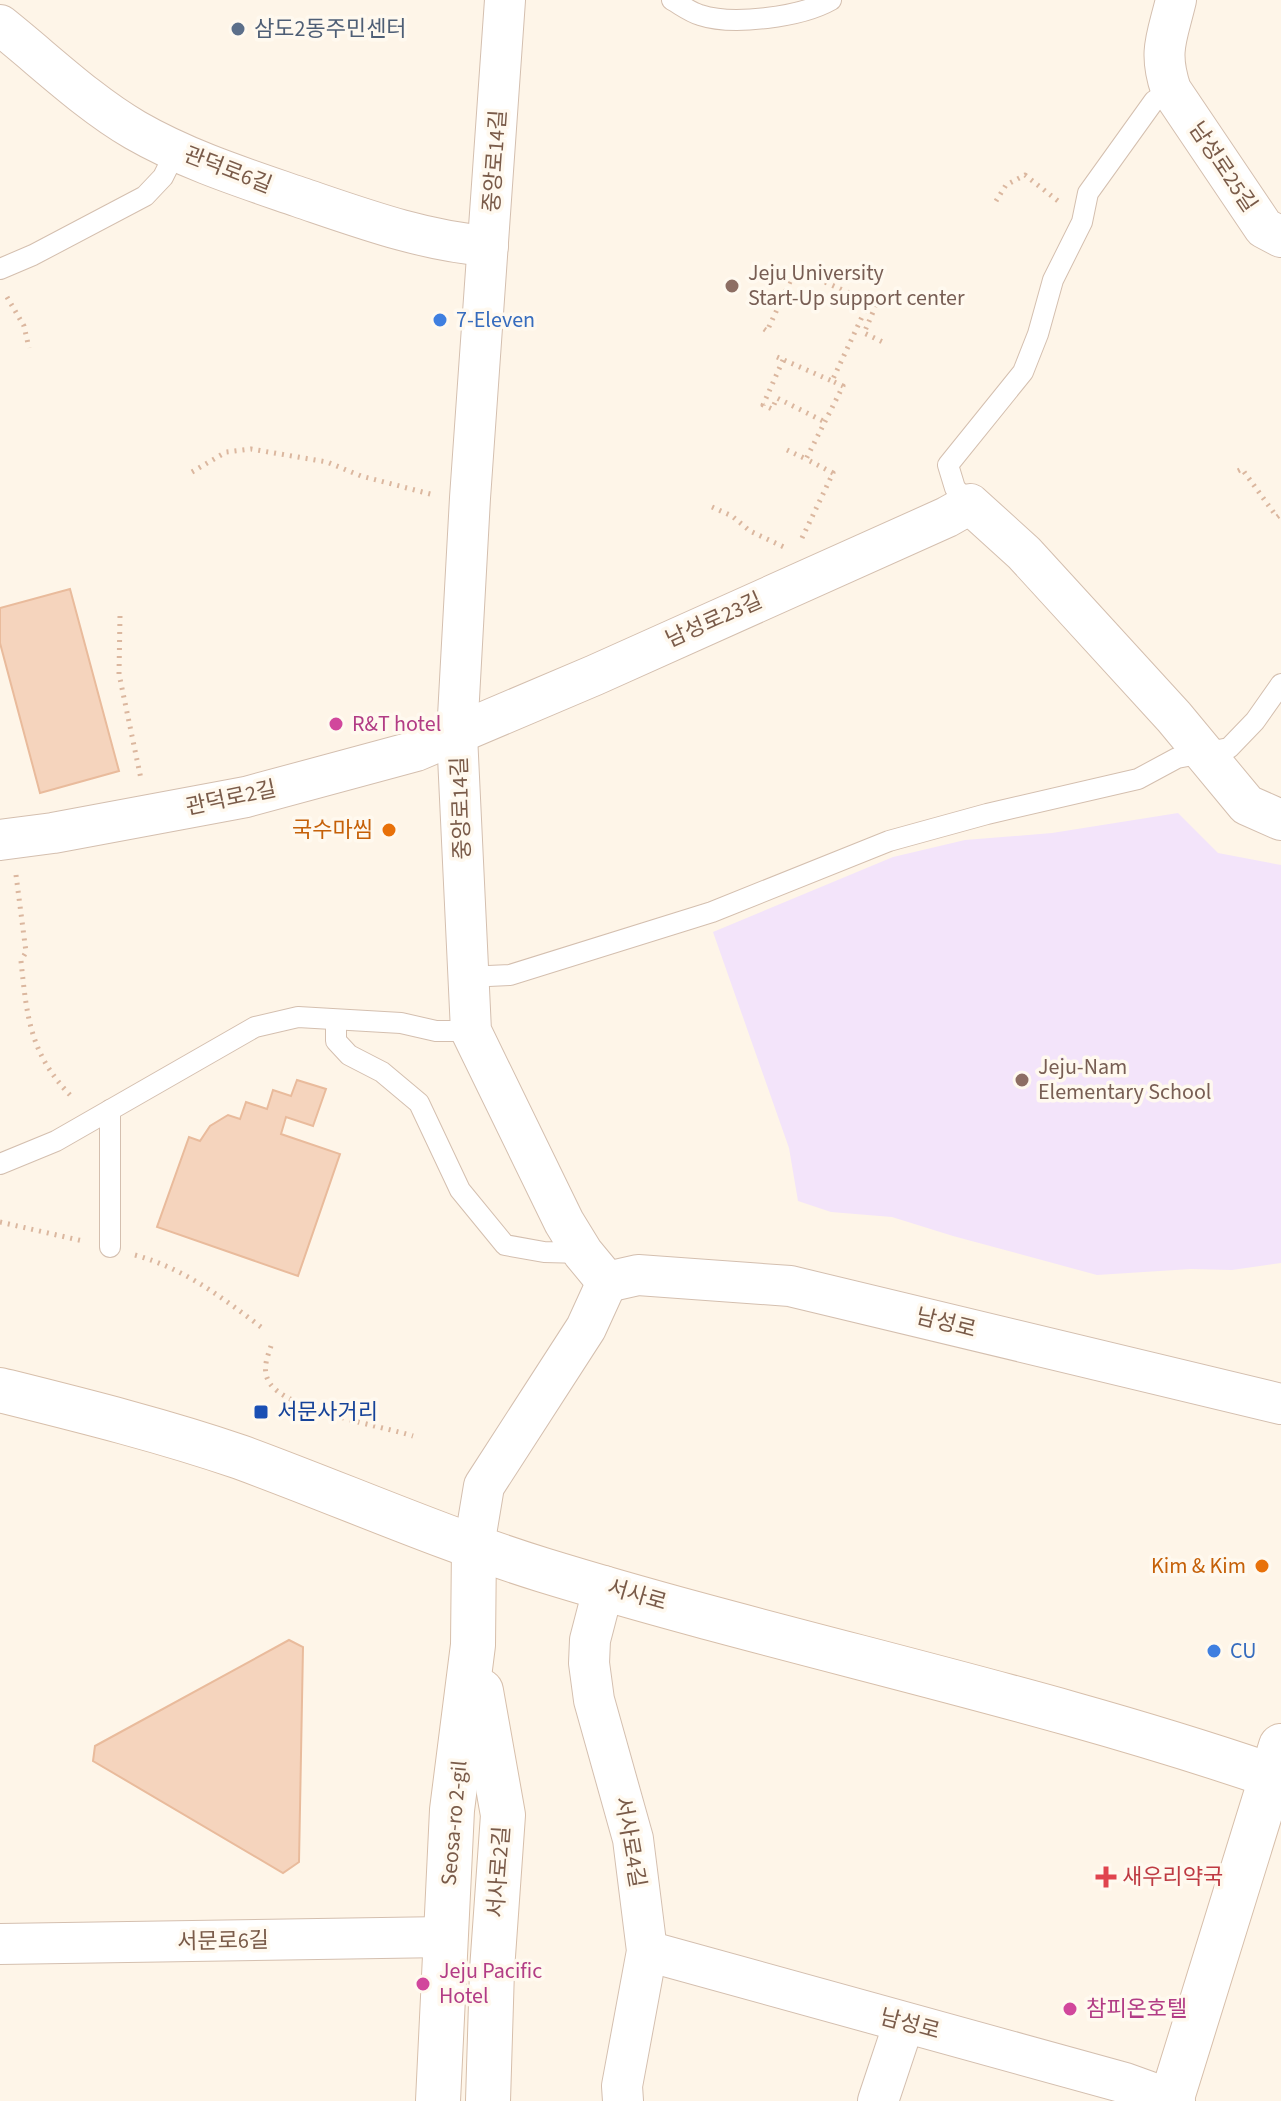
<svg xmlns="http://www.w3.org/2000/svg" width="1281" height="2101" font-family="'Source Sans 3','Noto Sans KR',sans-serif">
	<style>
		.education { fill: #f3e4fa }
		.building { fill: #f5d4bd; stroke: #e9bb9c; stroke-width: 2 }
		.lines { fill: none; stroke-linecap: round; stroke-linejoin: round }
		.lane-casing { stroke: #d4bfaf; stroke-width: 22 }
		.street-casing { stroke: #d4bfaf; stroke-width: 42 }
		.secondary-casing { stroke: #d7bfab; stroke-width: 46 }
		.path { stroke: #dbb79f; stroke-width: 5; stroke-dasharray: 2 6; stroke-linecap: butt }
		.lane { stroke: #fff; stroke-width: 20 }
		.street { stroke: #fff; stroke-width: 40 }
		.secondary { stroke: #fff; stroke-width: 44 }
		.service-dot { fill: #5c6f8a; stroke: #fff9ef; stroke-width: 3 }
		.education-dot { fill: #8d6e63; stroke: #fff9ef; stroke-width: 3 }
		.shop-dot { fill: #3f7fe0; stroke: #fff9ef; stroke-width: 3 }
		.hotel-dot { fill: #d1479c; stroke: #fff9ef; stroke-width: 3 }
		.food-dot { fill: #e8710a; stroke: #fff9ef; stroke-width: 3 }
		.transit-dot { fill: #1a4fb4; stroke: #fff9ef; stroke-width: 3 }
		.health-dot { fill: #e0444e; stroke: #fff9ef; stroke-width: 3 }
		.labels { text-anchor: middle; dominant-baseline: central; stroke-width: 7; stroke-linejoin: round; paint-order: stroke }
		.service-label { font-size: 22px; fill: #4e5e75; stroke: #fff9ef; text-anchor: start }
		.street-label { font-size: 22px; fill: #7a5b49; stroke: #fff9ef }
		.education-label { font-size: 22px; fill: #785e54; stroke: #fff9ef; text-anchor: start }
		.shop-label { font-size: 22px; fill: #366cbe; stroke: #fff9ef; text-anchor: start }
		.hotel-label { font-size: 22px; fill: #b23c85; stroke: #fff9ef; text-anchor: start }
		.food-label { font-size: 22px; fill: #c56008; stroke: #fff9ef; text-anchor: end }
		.transit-label { font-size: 22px; fill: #164399; stroke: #fff9ef; text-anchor: start }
		.health-label { font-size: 22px; fill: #be3a42; stroke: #fff9ef; text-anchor: start }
	</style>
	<rect width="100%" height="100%" fill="#fef5e8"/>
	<!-- education -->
	<path class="education" d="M 1178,813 L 1218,853 L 1281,865 L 1281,1263 L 1232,1270 L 1191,1269 L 1097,1275 L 953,1236 L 892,1217 L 831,1212 L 798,1201 L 789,1148 L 713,932 L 893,857 L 965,840 L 1052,833 Z"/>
	<!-- building -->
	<g class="building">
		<path d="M 70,589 L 119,771 L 40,793 L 0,643 L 0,608 Z"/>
		<path d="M 297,1080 L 326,1089 L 313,1126 L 286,1117 L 281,1134 L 340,1154 L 298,1276 L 157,1227 L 189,1137 L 200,1141 L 210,1126 L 228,1115 L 240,1119 L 246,1102 L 267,1109 L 273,1090 L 291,1096 Z"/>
		<path d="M 289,1640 L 303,1647 L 299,1862 L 283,1873 L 93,1761 L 95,1746 Z"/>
	</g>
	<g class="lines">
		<defs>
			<g id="lane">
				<path d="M 672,0 C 681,5 690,12 700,15 C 733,26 801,17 831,0"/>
				<path d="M 0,269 L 33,255 L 145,196 L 163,177 L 176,151"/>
				<path d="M 970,504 L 955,488 L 948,465 L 1023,372 L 1038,334 L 1053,280 L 1082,222 L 1088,193 L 1154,101 L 1171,90"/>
				<path d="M 467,977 L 510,975 L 712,912 L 889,841 L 987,814 L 1138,779 L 1177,758 L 1229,748 L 1255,721 L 1281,684"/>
				<path d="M 336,1020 L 336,1041 L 349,1055 L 382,1072 L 419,1103 L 460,1190 L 505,1245 L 544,1252 L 583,1253"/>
				<path d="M 110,1110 L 110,1247"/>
				<path d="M 0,1164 L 56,1141 L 255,1027 L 298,1017 L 401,1023 L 436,1031 L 471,1031"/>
			</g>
			<g id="street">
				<path d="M 505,0 L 470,498 L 457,735 L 471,1031 L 564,1222 L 583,1253 L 607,1282"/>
				<path d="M 1176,0 C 1167,38 1158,51 1171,90 L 1264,228 L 1281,237"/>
				<path d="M 0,25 C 44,60 87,102 135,130 C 187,160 244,178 299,197 C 361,218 423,241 488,246"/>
				<path d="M 0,840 L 53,833 L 246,797 L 416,751 L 595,675 L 947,517 L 970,504 L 1024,553 L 1174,717 L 1247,805 L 1281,820"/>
				<path d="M 607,1282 L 638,1275 L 790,1286 L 1281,1404"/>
				<path d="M 474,1546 L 484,1486 L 586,1328 L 607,1282"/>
				<path d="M 604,1586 L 590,1640 L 589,1663 L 594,1700 L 633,1839 L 647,1951 L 622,2086 L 623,2101"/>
				<path d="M 0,1944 L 445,1937"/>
				<path d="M 647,1951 L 1125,2083 L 1175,2101"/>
				<path d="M 878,2101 L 904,2023"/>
			</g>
			<g id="secondary">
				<path d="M 0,1390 C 80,1410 161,1430 240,1457 C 341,1494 440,1538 543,1570 C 787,1645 1039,1695 1281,1779"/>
				<path d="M 481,1691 L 503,1815 L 492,1970 L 488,2101"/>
				<path d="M 438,2101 L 452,1810 L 473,1645 L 474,1546"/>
				<path d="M 1171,2101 L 1281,1746"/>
			</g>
		</defs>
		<!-- lane casing -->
		<use href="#lane" class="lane-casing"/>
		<!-- street casing -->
		<use href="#street" class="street-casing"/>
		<!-- secondary casing -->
		<use href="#secondary" class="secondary-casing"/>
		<!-- path -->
		<g class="path">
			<path d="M 996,201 L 1006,185 L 1025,175 L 1058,201"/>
			<path d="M 7,297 L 24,326 L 29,348"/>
			<path d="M 764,329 L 767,331 L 796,269 L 876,305 L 864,333 L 887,344"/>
			<path d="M 777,357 L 832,381"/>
			<path d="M 783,360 L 763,405 L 772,409 L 777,398 L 825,422"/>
			<path d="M 787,450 L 806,459"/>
			<path d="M 1238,471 L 1242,469 L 1277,517 L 1281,514"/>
			<path d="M 192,472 L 226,452 L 251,449 L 327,462 L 361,476 L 434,495"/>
			<path d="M 712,507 L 732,516 L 750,531 L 786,548"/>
			<path d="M 802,538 L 833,473 L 806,459 L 843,386 L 832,381 L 869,302"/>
			<path d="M 120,616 L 119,674 L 141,779"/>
			<path d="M 16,875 L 26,952 L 21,961 C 27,1018 30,1055 73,1098"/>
			<path d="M 0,1222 L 83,1241"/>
			<path d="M 135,1255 C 186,1269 224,1299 265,1330"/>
			<path d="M 271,1346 C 267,1358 262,1370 269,1382 C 285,1410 382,1426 413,1436"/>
		</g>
		<!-- lane -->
		<use href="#lane" class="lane"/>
		<!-- street -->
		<use href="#street" class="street"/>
		<!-- secondary -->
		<use href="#secondary" class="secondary"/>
	</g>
	<!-- markers -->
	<circle class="service-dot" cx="238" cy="29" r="8"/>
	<g class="education-dot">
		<circle cx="732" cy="286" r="8"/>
		<circle cx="1022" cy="1080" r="8"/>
	</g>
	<g class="shop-dot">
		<circle cx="440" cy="320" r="8"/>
		<circle cx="1214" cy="1651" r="8"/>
	</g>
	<g class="hotel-dot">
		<circle cx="336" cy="724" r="8"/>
		<circle cx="423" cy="1984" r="8"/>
		<circle cx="1070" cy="2009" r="8"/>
	</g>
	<g class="food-dot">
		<circle cx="389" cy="830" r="8"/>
		<circle cx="1262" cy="1566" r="8"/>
	</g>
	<rect class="transit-dot" x="253" y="1404" width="16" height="16" rx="4"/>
	<path class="health-dot" d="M1102 1865h8v8h8v8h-8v8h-8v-8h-8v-8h8z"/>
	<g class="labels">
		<!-- service labels -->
		<g class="service-label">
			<text x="254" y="29">삼도2동주민센터</text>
		</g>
		<!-- street labels -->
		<g class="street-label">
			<text transform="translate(495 161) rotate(-86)">중앙로14길</text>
			<text transform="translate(1223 167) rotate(56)">남성로25길</text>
			<text transform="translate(228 170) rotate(21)">관덕로6길</text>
			<text transform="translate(714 620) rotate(-24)">남성로23길</text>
			<text transform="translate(231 798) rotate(-12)">관덕로2길</text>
			<text transform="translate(461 808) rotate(-92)">중앙로14길</text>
			<text transform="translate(946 1323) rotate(14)">남성로</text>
			<text transform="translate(637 1595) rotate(16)">서사로</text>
			<text transform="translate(454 1823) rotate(-85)">Seosa-ro 2-gil</text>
			<text transform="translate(630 1842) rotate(80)">서사로4길</text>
			<text transform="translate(499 1872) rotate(-86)">서사로2길</text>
			<text transform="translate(223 1941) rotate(-1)">서문로6길</text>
			<text transform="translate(910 2024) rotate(15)">남성로</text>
		</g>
		<!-- education labels -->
		<g class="education-label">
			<text x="748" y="273">Jeju University<tspan x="748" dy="25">Start-Up support center</tspan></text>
			<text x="1038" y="1067">Jeju-Nam<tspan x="1038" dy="25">Elementary School</tspan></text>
		</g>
		<!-- shop labels -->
		<g class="shop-label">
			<text x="456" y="320">7-Eleven</text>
			<text x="1230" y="1651">CU</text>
		</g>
		<!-- hotel labels -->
		<g class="hotel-label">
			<text x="352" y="724">R&amp;T hotel</text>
			<text x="439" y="1971">Jeju Pacific<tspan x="439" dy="25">Hotel</tspan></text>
			<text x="1086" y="2009">참피온호텔</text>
		</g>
		<!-- food labels -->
		<g class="food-label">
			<text x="373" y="830">국수마씸</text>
			<text x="1246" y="1566">Kim &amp; Kim</text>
		</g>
		<!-- transit labels -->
		<g class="transit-label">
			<text x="277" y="1412">서문사거리</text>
		</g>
		<!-- health labels -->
		<g class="health-label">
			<text x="1122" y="1877">새우리약국</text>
		</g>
	</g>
</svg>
